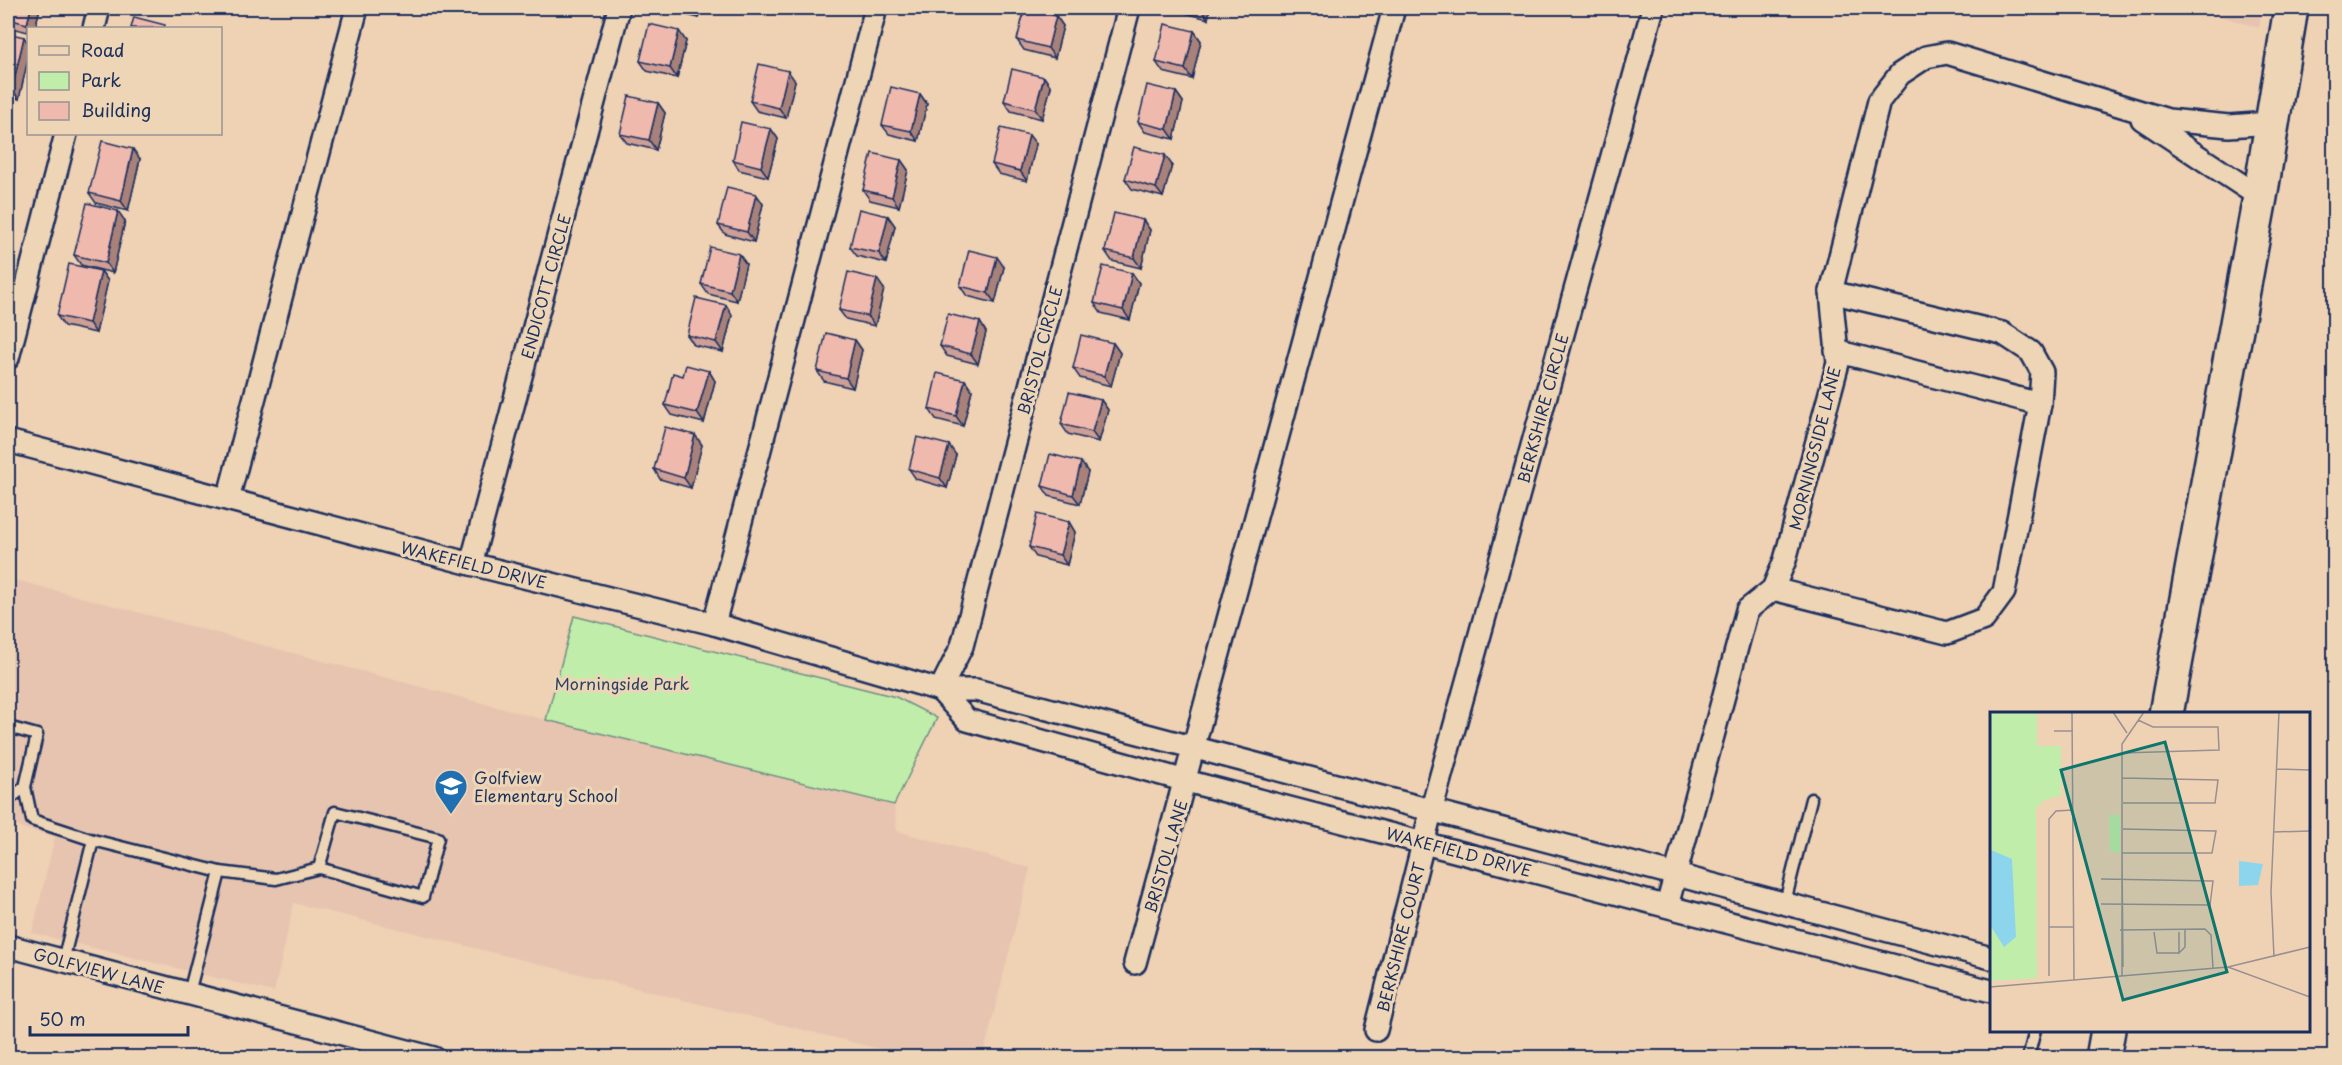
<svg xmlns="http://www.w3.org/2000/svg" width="2342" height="1065" font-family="'Playpen Sans',sans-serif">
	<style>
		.built { fill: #e7c4af }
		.green { fill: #c1edaa; stroke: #6e8e84; stroke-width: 1.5 }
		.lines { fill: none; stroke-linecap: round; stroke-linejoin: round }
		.service-casing { stroke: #1b2f5e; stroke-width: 15 }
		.minor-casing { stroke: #1b2f5e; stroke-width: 26 }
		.primary-casing { stroke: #1b2f5e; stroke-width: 38 }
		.service { stroke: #edd5b5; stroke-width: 10 }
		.minor { stroke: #edd5b5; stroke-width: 21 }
		.primary { stroke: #edd5b5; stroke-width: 33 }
		.wall { fill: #ce9f96; stroke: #1b2f5e; stroke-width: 1.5 }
		.shaded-wall { fill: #a8827a; stroke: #1b2f5e; stroke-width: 1.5 }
		.building { fill: #f0b9ae; stroke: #1b2f5e; stroke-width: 1.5 }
		.labels { text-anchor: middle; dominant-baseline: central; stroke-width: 6; stroke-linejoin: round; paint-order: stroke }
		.street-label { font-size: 16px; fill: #1b2f5e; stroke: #edd5b5 }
		.park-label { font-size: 16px; fill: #2c4266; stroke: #edd5b5 }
		.poi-label { font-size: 16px; fill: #1b2f5e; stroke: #edd5b5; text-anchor: start }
		.inset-road { fill: none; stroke: #9a9092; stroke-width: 1.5 }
		.view { fill: #0f766e; fill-opacity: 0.15; stroke: #0f766e; stroke-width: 3 }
		.inset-edge { fill: none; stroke: #1b2f5e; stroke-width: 3 }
	</style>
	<rect width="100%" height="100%" fill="#efd1b4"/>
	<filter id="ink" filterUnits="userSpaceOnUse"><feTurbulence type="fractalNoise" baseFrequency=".0167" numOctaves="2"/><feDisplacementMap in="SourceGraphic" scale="12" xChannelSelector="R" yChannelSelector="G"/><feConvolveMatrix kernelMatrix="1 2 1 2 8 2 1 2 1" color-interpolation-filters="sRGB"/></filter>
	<g filter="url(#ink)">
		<!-- built -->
		<g class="built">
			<path d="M 2195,8 L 2262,8 L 2259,28 Z"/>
			<path d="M 8,578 L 546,720 L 894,805 L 897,831 L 1030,868 L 983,1057 L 912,1057 L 294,903 L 274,992 L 32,933 L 55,837 L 8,824 Z"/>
		</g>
		<!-- green -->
		<path class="green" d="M 574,616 L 896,697 L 937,718 L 894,805 L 546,720 Z"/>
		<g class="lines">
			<defs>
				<g id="service">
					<path d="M 8,727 L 37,735 L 25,787 L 32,820 L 93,840"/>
					<path d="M 8,796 L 12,797 L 25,787"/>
					<path d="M 220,872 L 276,879 L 319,868 L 423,897 L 438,838 L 335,812 L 319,868"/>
					<path d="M 1785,902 L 1811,799"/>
					<path d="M 63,961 L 93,840 L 220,872 L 189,993"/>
					<path d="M 2028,1058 L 2035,1030"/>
				</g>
				<g id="minor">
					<path d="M 94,28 L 99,8"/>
					<path d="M 2142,119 L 2260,197"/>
					<path d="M 1831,292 L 2002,333 L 2031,352 L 2042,372 L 2040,404 L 1836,351"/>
					<path d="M 8,358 L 66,134"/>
					<path d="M 8,441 L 471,564 L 714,624 L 940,690 L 976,690 L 1991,958"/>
					<path d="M 228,499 L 357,8"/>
					<path d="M 471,564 L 619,8"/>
					<path d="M 1773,589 L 1947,633 L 1984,619 L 2004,592 L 2040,404"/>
					<path d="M 714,624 L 876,8"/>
					<path d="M 940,690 L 967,720 L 1186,781 L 1991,991"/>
					<path d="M 940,690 L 962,646 L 1129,8"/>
					<path d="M 1667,906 L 1747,610 L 1773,589 L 1785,560 L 1838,363 L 1831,292 L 1879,101 L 1900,74 L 1926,57 L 1947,53 L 2168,120 L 2229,126 L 2271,123"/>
					<path d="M 8,946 L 434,1058"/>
					<path d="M 1135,963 L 1394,8"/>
					<path d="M 1376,1030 L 1432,808 L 1653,8"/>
				</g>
				<g id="primary">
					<path d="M 2166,714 L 2260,197 L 2291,8"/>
					<path d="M 2103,1058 L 2108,1030"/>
				</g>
			</defs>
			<!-- service casing -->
			<use href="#service" class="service-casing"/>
			<!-- minor casing -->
			<use href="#minor" class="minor-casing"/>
			<!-- primary casing -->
			<use href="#primary" class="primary-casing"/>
			<!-- service -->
			<use href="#service" class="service"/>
			<!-- minor -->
			<use href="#minor" class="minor"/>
			<!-- primary -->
			<use href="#primary" class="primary"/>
		</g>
		<!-- wall -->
		<g class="wall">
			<path d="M 8,8 L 40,8 L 35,28 L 28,28 L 28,32 L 8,27 Z"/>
			<path d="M 671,8 L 701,8 L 699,18 L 674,12 Z"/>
			<path d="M 1176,8 L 1210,8 L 1208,19 L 1178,11 Z"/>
			<path d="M 1056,16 L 1063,26 L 1055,58 L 1024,50 L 1017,40 Z"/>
			<path d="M 1194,31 L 1201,41 L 1192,79 L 1163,72 L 1156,62 Z"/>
			<path d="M 8,33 L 28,43 L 28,59 L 19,99 L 8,97 Z"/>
			<path d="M 686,41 L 677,78 L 647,71 L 640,61 Z"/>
			<path d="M 1044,77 L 1051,87 L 1042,119 L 1011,111 L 1004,101 Z"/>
			<path d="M 795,81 L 786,118 L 757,111 L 750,101 Z"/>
			<path d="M 1176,92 L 1183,102 L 1174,139 L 1145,132 L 1138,122 Z"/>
			<path d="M 920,94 L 927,104 L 918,141 L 889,134 L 882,125 Z"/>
			<path d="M 658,103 L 665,113 L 656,150 L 627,143 L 620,134 Z"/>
			<path d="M 771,129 L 778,139 L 768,177 L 739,170 L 733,160 Z"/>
			<path d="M 1036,144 L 1027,181 L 999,174 L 992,164 Z"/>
			<path d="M 140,159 L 128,211 L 96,203 L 89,193 Z"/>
			<path d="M 901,160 L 908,170 L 899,207 L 870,200 L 863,190 Z"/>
			<path d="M 1172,165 L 1163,197 L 1132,189 L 1125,179 Z"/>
			<path d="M 756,194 L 763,204 L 754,242 L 725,234 L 718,225 Z"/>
			<path d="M 888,216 L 895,226 L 886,263 L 857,256 L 850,247 Z"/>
			<path d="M 1143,220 L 1150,230 L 1141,268 L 1112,261 L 1105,251 Z"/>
			<path d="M 125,221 L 113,273 L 81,265 L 74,255 Z"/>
			<path d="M 739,254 L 746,264 L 737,301 L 708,294 L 701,284 Z"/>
			<path d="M 1004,267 L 995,303 L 967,296 L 960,286 Z"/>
			<path d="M 101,271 L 108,281 L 96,333 L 64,326 L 57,316 Z"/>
			<path d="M 1132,273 L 1139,283 L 1130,320 L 1101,313 L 1094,303 Z"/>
			<path d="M 884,289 L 875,326 L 846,319 L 839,310 Z"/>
			<path d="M 726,305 L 732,315 L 723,352 L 694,345 L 687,335 Z"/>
			<path d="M 980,322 L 986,332 L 978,364 L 947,356 L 940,346 Z"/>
			<path d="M 855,340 L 862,350 L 853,388 L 824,381 L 817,371 Z"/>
			<path d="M 1113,343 L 1120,353 L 1111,386 L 1080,378 L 1073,368 Z"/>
			<path d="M 709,371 L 715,381 L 704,423 L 672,415 L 665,405 L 683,376 Z"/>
			<path d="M 965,380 L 972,390 L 963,426 L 936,419 L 929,409 Z"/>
			<path d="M 1101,400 L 1108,410 L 1099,442 L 1068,434 L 1061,424 Z"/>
			<path d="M 695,435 L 702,445 L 691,488 L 660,479 L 654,469 Z"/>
			<path d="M 956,455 L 947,488 L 916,479 L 909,469 Z"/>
			<path d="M 1088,472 L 1080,504 L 1049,496 L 1042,486 Z"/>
			<path d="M 1069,522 L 1075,532 L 1067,565 L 1036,557 L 1029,547 Z"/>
		</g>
		<!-- shaded-wall -->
		<g class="shaded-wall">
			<path d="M 31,8 L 40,8 L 35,28 L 30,28 L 27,24 Z"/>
			<path d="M 692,8 L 701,8 L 699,18 Z"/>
			<path d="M 1201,8 L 1210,8 L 1208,19 L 1201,9 Z"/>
			<path d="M 1056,16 L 1063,26 L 1055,58 L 1048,48 Z"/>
			<path d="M 679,31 L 686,41 L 677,78 L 670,68 Z"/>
			<path d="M 1194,31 L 1201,41 L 1192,79 L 1185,69 Z"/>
			<path d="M 24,37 L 28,43 L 28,59 L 19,99 L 12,89 Z"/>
			<path d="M 788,71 L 795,81 L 786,118 L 779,108 Z"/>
			<path d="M 1044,77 L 1051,87 L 1042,119 L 1035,109 Z"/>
			<path d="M 1176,92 L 1183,102 L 1174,139 L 1167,129 Z"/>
			<path d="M 920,94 L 927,104 L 918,141 L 911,131 Z"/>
			<path d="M 658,103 L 665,113 L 656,150 L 649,140 Z"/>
			<path d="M 771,129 L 778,139 L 768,177 L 761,167 Z"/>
			<path d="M 1029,135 L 1036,144 L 1027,181 L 1020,171 Z"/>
			<path d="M 133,149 L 140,159 L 128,211 L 121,201 Z"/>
			<path d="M 1165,155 L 1172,165 L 1163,197 L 1156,188 Z"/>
			<path d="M 901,160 L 908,170 L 899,207 L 892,197 Z"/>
			<path d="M 756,194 L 763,204 L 754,242 L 747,232 Z"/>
			<path d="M 118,211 L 125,221 L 113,273 L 106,263 Z"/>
			<path d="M 888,216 L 895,226 L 886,263 L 879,253 Z"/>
			<path d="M 1143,220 L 1150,230 L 1141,268 L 1134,258 Z"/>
			<path d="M 739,254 L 746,264 L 737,301 L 730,291 Z"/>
			<path d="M 997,257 L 1004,267 L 995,303 L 988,293 Z"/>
			<path d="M 101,271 L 108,281 L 96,333 L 89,323 Z"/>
			<path d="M 1132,273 L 1139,283 L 1130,320 L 1123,310 Z"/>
			<path d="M 877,279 L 884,289 L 875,326 L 868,316 Z"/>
			<path d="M 726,305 L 732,315 L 723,352 L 716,342 Z"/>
			<path d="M 980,322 L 986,332 L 978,364 L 971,354 Z"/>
			<path d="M 855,340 L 862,350 L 853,388 L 846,378 Z"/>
			<path d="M 1113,343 L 1120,353 L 1111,386 L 1104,376 Z"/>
			<path d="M 709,371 L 715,381 L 704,423 L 697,413 Z"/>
			<path d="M 965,380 L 972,390 L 963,426 L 956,416 Z"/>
			<path d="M 1101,400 L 1108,410 L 1099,442 L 1092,432 Z"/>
			<path d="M 695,435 L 702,445 L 691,488 L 684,478 Z"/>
			<path d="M 949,445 L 956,455 L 947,488 L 940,478 Z"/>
			<path d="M 1081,462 L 1088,472 L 1080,504 L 1073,495 Z"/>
			<path d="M 1069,522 L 1075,532 L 1067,565 L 1060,555 Z"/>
		</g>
		<!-- building -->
		<g class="building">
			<path d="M 8,8 L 31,8 L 27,24 L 8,19 Z"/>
			<path d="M 1025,8 L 1056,16 L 1048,48 L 1017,40 Z"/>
			<path d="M 134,17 L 165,25 L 164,28 L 131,28 Z"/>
			<path d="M 649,24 L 679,31 L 670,68 L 640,61 Z"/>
			<path d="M 1165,24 L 1194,31 L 1185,69 L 1156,62 Z"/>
			<path d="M 8,33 L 24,37 L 12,89 L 8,88 Z"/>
			<path d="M 759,64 L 788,71 L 779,108 L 750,101 Z"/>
			<path d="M 1012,69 L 1044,77 L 1035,109 L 1004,101 Z"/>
			<path d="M 1147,85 L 1176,92 L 1167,129 L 1138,122 Z"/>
			<path d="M 891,87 L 920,94 L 911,131 L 882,125 Z"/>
			<path d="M 629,96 L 658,103 L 649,140 L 620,134 Z"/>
			<path d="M 741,122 L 771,129 L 761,167 L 733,160 Z"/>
			<path d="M 1001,128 L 1029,135 L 1020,171 L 992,164 Z"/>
			<path d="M 102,141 L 133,149 L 121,201 L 89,193 Z"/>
			<path d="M 1134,147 L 1165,155 L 1156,188 L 1125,179 Z"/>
			<path d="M 872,153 L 901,160 L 892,197 L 863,190 Z"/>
			<path d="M 727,187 L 756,194 L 747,232 L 718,225 Z"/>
			<path d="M 87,203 L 118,211 L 106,263 L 74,255 Z"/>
			<path d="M 859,209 L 888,216 L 879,253 L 850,247 Z"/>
			<path d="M 1114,213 L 1143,220 L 1134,258 L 1105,251 Z"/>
			<path d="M 710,247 L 739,254 L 730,291 L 701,284 Z"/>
			<path d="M 969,250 L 997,257 L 988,293 L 960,286 Z"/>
			<path d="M 69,264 L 101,271 L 89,323 L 57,316 Z"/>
			<path d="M 1103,266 L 1132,273 L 1123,310 L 1094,303 Z"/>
			<path d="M 848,272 L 877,279 L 868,316 L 839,310 Z"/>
			<path d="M 696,298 L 726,305 L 716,342 L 687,335 Z"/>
			<path d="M 948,314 L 980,322 L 971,354 L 940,346 Z"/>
			<path d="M 826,333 L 855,340 L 846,378 L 817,371 Z"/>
			<path d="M 1081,335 L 1113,343 L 1104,376 L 1073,368 Z"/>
			<path d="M 686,365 L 709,371 L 697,413 L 665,405 L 673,373 L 683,376 Z"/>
			<path d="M 937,373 L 965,380 L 956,416 L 929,409 Z"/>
			<path d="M 1069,392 L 1101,400 L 1092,432 L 1061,424 Z"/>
			<path d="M 665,427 L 695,435 L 684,478 L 654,469 Z"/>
			<path d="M 917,437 L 949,445 L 940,478 L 909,469 Z"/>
			<path d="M 1050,454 L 1081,462 L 1073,495 L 1042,486 Z"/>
			<path d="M 1037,514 L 1069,522 L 1060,555 L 1029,547 Z"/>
		</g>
	</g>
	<!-- icons -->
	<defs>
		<symbol id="school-pin" viewBox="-11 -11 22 30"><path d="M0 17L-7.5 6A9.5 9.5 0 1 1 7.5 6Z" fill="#1f6fb2" stroke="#edd5b5"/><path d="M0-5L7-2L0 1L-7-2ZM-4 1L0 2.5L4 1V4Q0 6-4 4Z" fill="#fff"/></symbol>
	</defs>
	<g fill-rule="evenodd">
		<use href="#school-pin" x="432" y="767" width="38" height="52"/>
	</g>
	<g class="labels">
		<!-- street labels -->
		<g class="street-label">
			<text transform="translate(545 286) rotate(-75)">ENDICOTT CIRCLE</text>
			<text transform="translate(1039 350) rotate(-75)">BRISTOL CIRCLE</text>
			<text transform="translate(1542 408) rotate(-75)">BERKSHIRE CIRCLE</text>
			<text transform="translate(1814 448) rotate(-76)">MORNINGSIDE LANE</text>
			<text transform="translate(474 564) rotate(14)">WAKEFIELD DRIVE</text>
			<text transform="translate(1459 851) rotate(15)">WAKEFIELD DRIVE</text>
			<text transform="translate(1165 856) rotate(-74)">BRISTOL LANE</text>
			<text transform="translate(1400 937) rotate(-76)">BERKSHIRE COURT</text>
			<text transform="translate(99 970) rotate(15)">GOLFVIEW LANE</text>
		</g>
		<!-- park labels -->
		<g class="park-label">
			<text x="622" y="683">Morningside Park</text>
		</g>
		<!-- poi labels -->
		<g class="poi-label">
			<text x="474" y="777">Golfview<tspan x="474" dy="18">Elementary School</tspan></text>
		</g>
	</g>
	<!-- overview -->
	<g transform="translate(1990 712)">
		<rect width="320" height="320" fill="#efd1b4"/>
		<path d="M 0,0 L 47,0 L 47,34 L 71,34 L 71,83 L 55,88 L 46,96 L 47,266 L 0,269 ZM 119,103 L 130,103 L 130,141 L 120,139 Z" fill="#c1edaa"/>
		<path d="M 1,138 L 22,147 L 26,225 L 14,235 L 0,213 ZM 249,149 L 273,152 L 268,173 L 249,174 Z" fill="#8cd5ed"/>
		<path class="inset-road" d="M 82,0 L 84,268M 123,0 L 137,21M 64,19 L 83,19M 132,41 L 229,38 L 228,15 L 163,15 L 148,8M 286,57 L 320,58M 132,66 L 228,68 L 225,91 L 133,91M 283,120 L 320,119M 132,141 L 222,141 L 226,119 L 133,117M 132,141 L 133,255M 111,192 L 220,193 L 223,169 L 111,167M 59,215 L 84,215M 130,218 L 215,217 L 221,223 L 223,256M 164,220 L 167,241 L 189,241M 189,220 L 189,241 L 195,235 L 195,218M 284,245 L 281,180 L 289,0M 238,255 L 320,285M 59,264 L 59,107 L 66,99 L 83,98M 132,264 L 132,32 L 154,0M 0,275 L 238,255 L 320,235"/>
		<path class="view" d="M 175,30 L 237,260 L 133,288 L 71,58 Z"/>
		<rect width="320" height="320" class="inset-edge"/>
	</g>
	<!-- margin -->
	<rect width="2342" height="1065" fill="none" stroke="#edd5b5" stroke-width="30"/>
	<rect x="15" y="15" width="2312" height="1035" fill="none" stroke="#1b2f5e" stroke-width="2" filter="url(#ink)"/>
	<!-- legend -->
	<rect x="27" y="27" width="195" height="108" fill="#edd5b5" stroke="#999392" stroke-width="1.5"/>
	<rect x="39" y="46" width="30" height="9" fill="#edd5b5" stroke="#999392" stroke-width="1.5"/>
	<text x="81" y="57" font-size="18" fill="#1b2f5e">Road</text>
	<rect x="39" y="72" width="30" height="18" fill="#c1edaa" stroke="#999392" stroke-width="1.5"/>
	<text x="81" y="87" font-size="18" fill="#1b2f5e">Park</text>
	<rect x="39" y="102" width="30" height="18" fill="#f0b9ae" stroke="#999392" stroke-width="1.5"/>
	<text x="81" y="117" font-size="18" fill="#1b2f5e">Building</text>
	<!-- scale -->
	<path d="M30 1026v9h158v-9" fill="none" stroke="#1b2f5e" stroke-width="3"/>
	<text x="39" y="1026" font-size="18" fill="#1b2f5e" stroke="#edd5b5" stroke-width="4.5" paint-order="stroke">50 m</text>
</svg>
